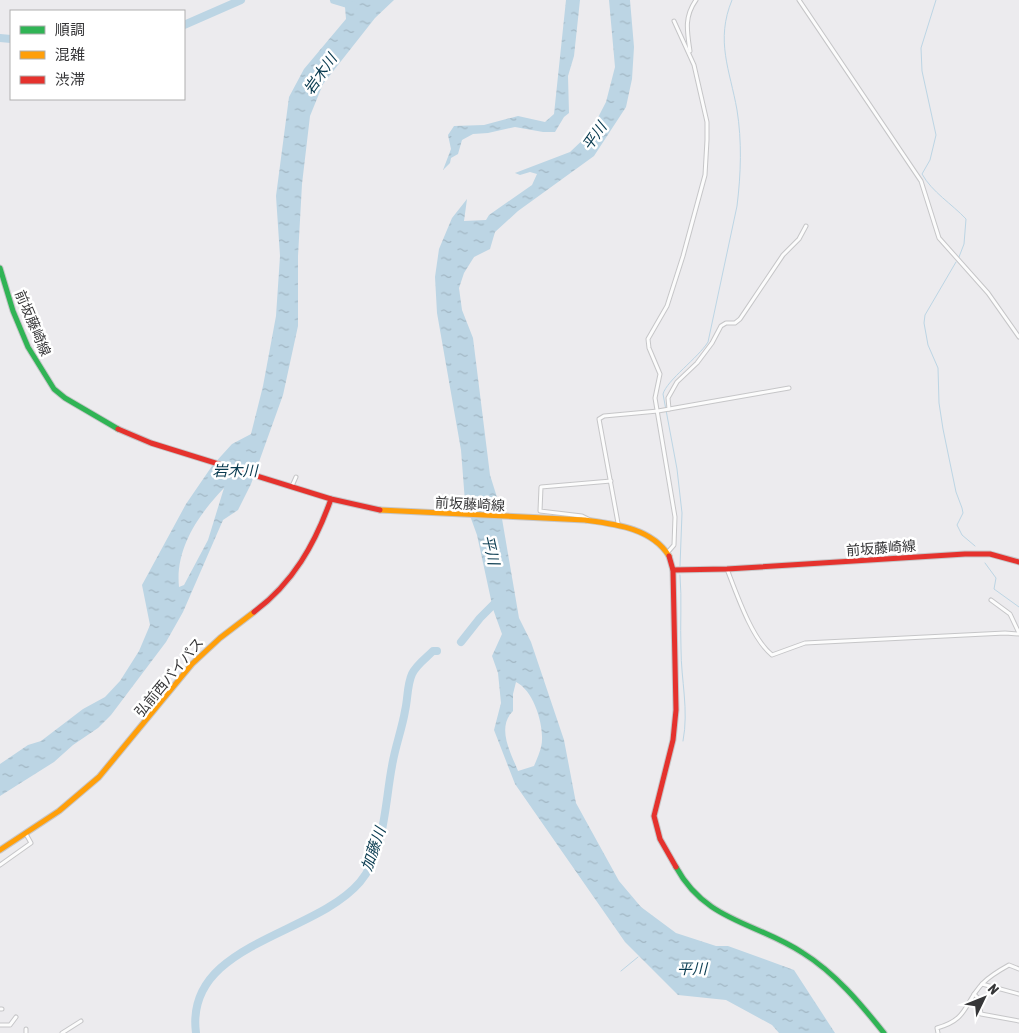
<svg xmlns="http://www.w3.org/2000/svg" width="1019" height="1033" font-family="'Asap Condensed','Noto Sans JP',sans-serif">
	<style>
		.water { fill: url(#water-ripples); fill-rule: evenodd }
		.lines { fill: none; stroke-linecap: round; stroke-linejoin: round }
		.stream { stroke: #bcd5e4; stroke-width: 1 }
		.river { stroke: #bcd5e4; stroke-width: 8 }
		.street-casing { stroke: #c6c6c8; stroke-width: 5 }
		.fast-casing { stroke: #c6c6c8; stroke-width: 7 }
		.slow-casing { stroke: #c6c6c8; stroke-width: 7 }
		.jam-casing { stroke: #c6c6c8; stroke-width: 7 }
		.street { stroke: #fcfcfc; stroke-width: 3 }
		.fast { stroke: #30b455; stroke-width: 5 }
		.slow { stroke: #ff9f0a; stroke-width: 5 }
		.jam { stroke: #e5322d; stroke-width: 5 }
		.labels { text-anchor: middle; dominant-baseline: central; stroke-width: 5; stroke-linejoin: round; paint-order: stroke }
		.street-label { font-size: 14px; fill: #363638; stroke: #fff }
		.water-label { font-size: 15px; font-style: italic; fill: #083a4f; stroke: #fff }
	</style>
	<defs>
		<pattern id="water-ripples" width="26" height="14" patternUnits="userSpaceOnUse" patternTransform="scale(1.25)"><rect width="26" height="14" fill="#bcd5e4"/><path d="M2 4q2-2 4 0t4 0M15 11q2-2 4 0t4 0" fill="none" stroke="#a2b7c4"/></pattern>
	</defs>
	<rect width="100%" height="100%" fill="#ecebee"/>
	<!-- water -->
	<g class="water">
		<path d="M 348,0 L 394,0 L 375,18 L 323,84 L 310,116 L 302,184 L 298,256 L 298,326 L 283,395 L 251,484 L 238,510 L 223,520 L 183,612 L 166,642 L 111,715 L 98,728 L 73,745 L 54,762 L 0,796 L 0,764 L 28,745 L 41,741 L 83,709 L 105,697 L 120,681 L 139,651 L 150,625 L 142,585 L 186,504 L 212,466 L 232,444 L 251,434 L 263,386 L 276,316 L 280,256 L 276,196 L 289,97 L 304,69 L 346,19 L 345,7 ZM 224,488 L 208,540 L 184,585 L 179,587 C 175,549 198,515 224,488 Z"/>
		<path d="M 566,0 L 580,0 L 574,56 L 568,76 L 569,113 L 564,117 L 555,132 L 543,132 L 515,127 L 488,133 L 473,134 L 462,140 L 458,154 L 451,158 L 450,163 L 443,170 L 451,149 L 448,135 L 454,126 L 484,125 L 518,116 L 545,122 L 554,114 Z"/>
		<path d="M 609,0 L 630,0 L 634,47 L 632,79 L 626,107 L 594,156 L 518,211 L 495,232 L 490,249 L 474,257 L 464,273 L 459,288 L 462,310 L 473,338 L 490,475 L 500,507 L 519,618 L 531,642 L 564,740 L 576,803 L 619,881 L 641,907 L 676,933 L 716,946 L 728,946 L 794,970 L 835,1033 L 779,1033 L 772,1025 L 726,1000 L 678,995 L 625,942 L 515,784 L 494,730 L 501,703 L 498,673 L 492,656 L 502,634 L 493,609 L 477,535 L 465,502 L 461,450 L 437,313 L 435,277 L 439,249 L 452,218 L 467,199 L 464,221 L 486,220 L 489,215 L 532,185 L 537,174 L 530,172 L 520,175 L 515,173 L 570,152 L 590,133 L 606,102 L 615,67 ZM 516,682 C 533,690 543,722 542,740 C 542,748 537,759 534,766 L 518,771 C 511,753 496,728 513,711 L 513,694 Z"/>
	</g>
	<g class="lines">
		<!-- stream -->
		<g class="stream">
			<path d="M 936,0 L 921,48 L 922,71 L 936,135 L 930,160 L 922,174 C 932,192 952,204 966,219 L 964,244 L 959,257"/>
			<path d="M 956,262 L 925,315 L 924,323 L 928,345 L 938,368 L 939,403 L 943,429 L 956,492 L 962,508 L 963,513 L 957,525 L 962,535 L 975,546"/>
			<path d="M 985,563 L 996,578 L 994,589 L 1019,607"/>
			<path d="M 680,566 L 682,513 L 677,469 L 663,394 C 667,380 698,358 708,342 L 737,206 C 741,174 742,141 737,110 C 730,70 715,41 732,0"/>
			<path d="M 680,575 C 682,600 680,624 681,649 C 681,680 689,710 683,741"/>
			<path d="M 621,971 L 638,957"/>
		</g>
		<!-- river -->
		<g class="river">
			<path d="M 334,0 L 354,6"/>
			<path d="M 184,25 L 241,0"/>
			<path d="M 0,38 L 11,39"/>
			<path d="M 461,642 L 480,618 L 499,599"/>
			<path d="M 196,1033 C 184,943 314,936 360,882 C 385,852 385,802 392,766 C 395,747 402,729 405,711 C 408,698 407,685 412,674 C 416,665 426,658 433,651 L 437,651"/>
		</g>
		<defs>
			<g id="street">
				<path d="M 799,0 L 921,181 L 939,238 L 988,293 L 1019,337"/>
				<path d="M 690,51 C 687,31 684,17 696,0"/>
				<path d="M 669,409 L 668,398 L 677,382 L 697,363 L 712,343 L 721,326 L 726,323 L 735,323 L 740,319 L 783,255 L 799,239 L 806,226"/>
				<path d="M 292,486 L 296,477"/>
				<path d="M 590,520 L 582,516 L 540,511 L 541,487 L 611,481"/>
				<path d="M 618,523 L 599,419 L 604,416 L 658,411 L 789,388"/>
				<path d="M 668,552 L 674,545 L 675,517 L 655,398 L 660,374 L 649,348 L 648,339 L 667,306 L 683,256 L 705,175 L 707,140 L 707,122 L 694,65 L 674,21"/>
				<path d="M 727,569 C 737,595 752,639 772,655 L 805,643 L 1005,633 L 1019,634"/>
				<path d="M 991,600 L 1010,614 L 1019,633"/>
				<path d="M 0,865 L 31,843 L 26,834"/>
				<path d="M 982,984 L 1019,994"/>
				<path d="M 974,994 L 979,999 L 981,1014 L 1019,1021"/>
				<path d="M 0,1009 L 2,1009"/>
				<path d="M 0,1025 L 10,1025 L 16,1017"/>
				<path d="M 26,1029 L 26,1033"/>
				<path d="M 62,1033 L 81,1021"/>
				<path d="M 938,1033 L 937,1028 C 969,1019 963,1004 983,983 C 990,976 1000,970 1009,965 L 1019,969"/>
			</g>
			<g id="fast">
				<path d="M 0,268 L 13,311 L 28,347 L 54,389 L 65,398 L 118,429"/>
				<path d="M 676,867 C 706,922 756,922 803,953 C 835,973 860,1003 884,1033"/>
			</g>
			<g id="slow">
				<path d="M 380,510 L 585,520 C 615,524 652,528 669,556"/>
				<path d="M 0,850 L 59,811 L 99,777 L 192,664 L 220,638 L 254,612"/>
			</g>
			<g id="jam">
				<path d="M 118,429 L 151,443 L 331,499 L 380,510"/>
				<path d="M 669,556 L 673,570 L 676,710 L 673,740 L 654,816 L 660,839 L 676,867"/>
				<path d="M 673,570 L 727,569 L 965,554 L 990,554 L 1019,562"/>
				<path d="M 254,612 C 293,583 315,544 331,499"/>
			</g>
		</defs>
		<!-- street casing -->
		<use href="#street" class="street-casing"/>
		<!-- fast casing -->
		<use href="#fast" class="fast-casing"/>
		<!-- slow casing -->
		<use href="#slow" class="slow-casing"/>
		<!-- jam casing -->
		<use href="#jam" class="jam-casing"/>
		<!-- street -->
		<use href="#street" class="street"/>
		<!-- fast -->
		<use href="#fast" class="fast"/>
		<!-- slow -->
		<use href="#slow" class="slow"/>
		<!-- jam -->
		<use href="#jam" class="jam"/>
	</g>
	<g class="labels">
		<!-- street labels -->
		<g class="street-label">
			<text transform="translate(33 323) rotate(67)">前坂藤崎線</text>
			<text transform="translate(470 504) rotate(3)">前坂藤崎線</text>
			<text transform="translate(881 548) rotate(-4)">前坂藤崎線</text>
			<text transform="translate(169 677) rotate(-50)">弘前西バイパス</text>
		</g>
		<!-- water labels -->
		<g class="water-label">
			<text transform="translate(320 74) rotate(-55)">岩木川</text>
			<text transform="translate(594 136) rotate(-55)">平川</text>
			<text x="235" y="470">岩木川</text>
			<text transform="translate(491 550) rotate(77)">平川</text>
			<text transform="translate(373 849) rotate(-71)">加藤川</text>
			<text x="692" y="968">平川</text>
		</g>
	</g>
	<!-- legend -->
	<rect x="10" y="10" width="175" height="90" fill="#ffffff" stroke="#afafaf"/>
	<rect x="20" y="26" width="25" height="8" fill="#30b455" stroke="#afafaf"/>
	<text x="55" y="35" font-size="15" fill="#363638">順調</text>
	<rect x="20" y="51" width="25" height="8" fill="#ff9f0a" stroke="#afafaf"/>
	<text x="55" y="60" font-size="15" fill="#363638">混雑</text>
	<rect x="20" y="76" width="25" height="8" fill="#e5322d" stroke="#afafaf"/>
	<text x="55" y="85" font-size="15" fill="#363638">渋滞</text>
	<!-- north arrow -->
	<g transform="translate(984 998) rotate(47)" stroke="#ffffff" stroke-width="4" paint-order="stroke">
	<path d="M0-4L9 19L0 12L-9 19Z" fill="#363638"/>
	<text y="-8" font-size="14" font-weight="bold" text-anchor="middle" fill="#363638">N</text>
	</g>
</svg>
